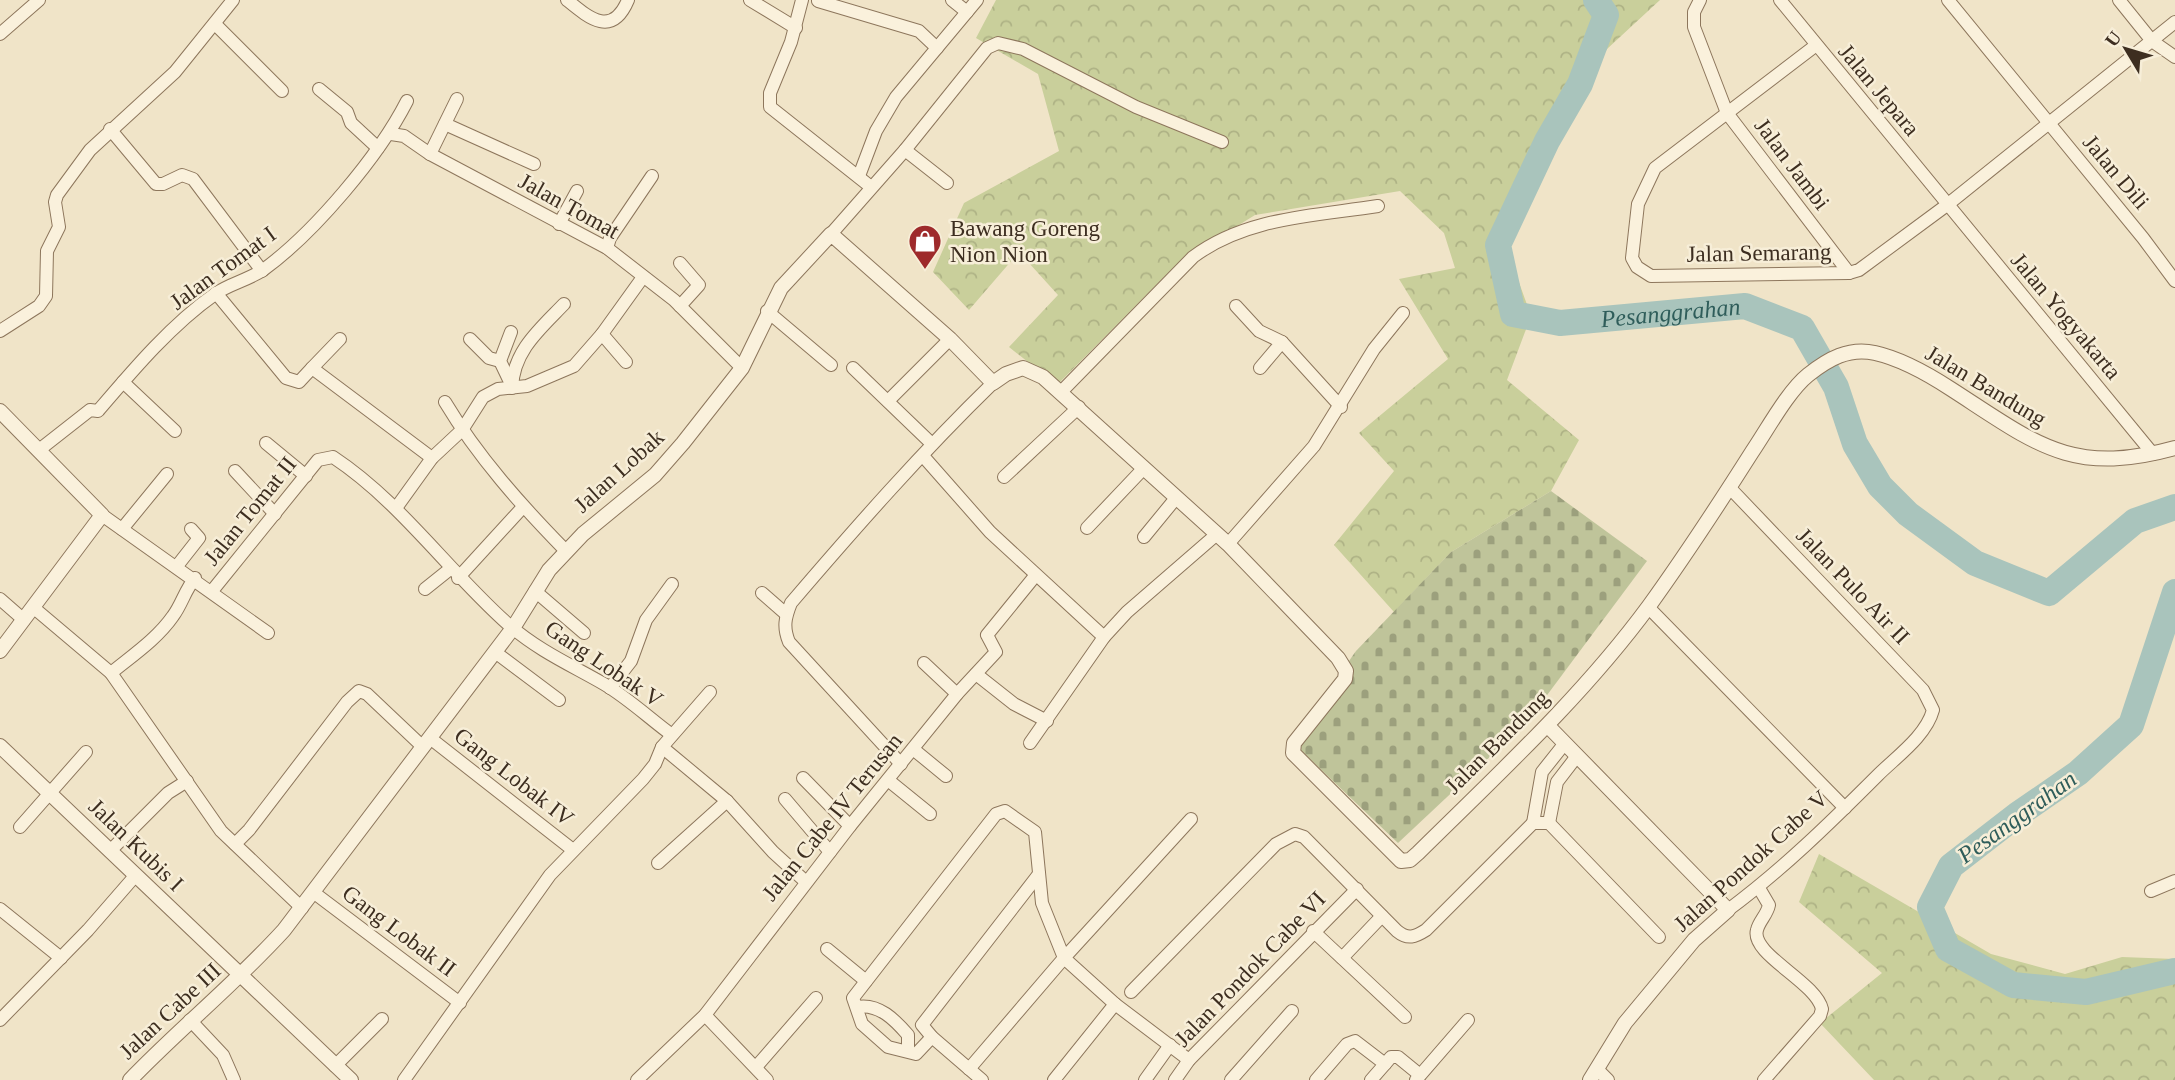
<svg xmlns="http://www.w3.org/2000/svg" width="2175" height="1080" font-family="Georgia,serif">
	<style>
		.forest { fill: url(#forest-crowns) }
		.cemetery { fill: url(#cemetery-stones) }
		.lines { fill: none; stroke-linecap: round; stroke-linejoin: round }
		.river { stroke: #a9c4bc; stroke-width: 26 }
		.minor-casing { stroke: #8d765c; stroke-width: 14 }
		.tertiary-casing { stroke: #8d765c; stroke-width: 16 }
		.minor { stroke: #faf1dc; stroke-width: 12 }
		.tertiary { stroke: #faf1dc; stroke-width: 14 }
		.labels { text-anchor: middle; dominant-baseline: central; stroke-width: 5; stroke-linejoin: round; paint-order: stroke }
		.street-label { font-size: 23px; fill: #3d2e20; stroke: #f7eed8 }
		.poi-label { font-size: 23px; fill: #3d2e20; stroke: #f7eed8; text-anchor: start }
		.water-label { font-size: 24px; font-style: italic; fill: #2f5d5a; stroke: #f7eed8 }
	</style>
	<defs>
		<pattern id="forest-crowns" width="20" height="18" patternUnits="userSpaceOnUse" patternTransform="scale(1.75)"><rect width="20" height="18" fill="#c9cf9b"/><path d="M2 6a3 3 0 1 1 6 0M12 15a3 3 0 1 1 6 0" fill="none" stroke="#aeb285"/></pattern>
		<pattern id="cemetery-stones" width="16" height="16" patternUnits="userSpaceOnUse" patternTransform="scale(1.75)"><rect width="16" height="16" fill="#bfc49a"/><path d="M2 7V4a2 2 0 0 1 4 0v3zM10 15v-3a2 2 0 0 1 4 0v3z" fill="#9ca07d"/></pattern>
	</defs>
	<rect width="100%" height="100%" fill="#f0e4c8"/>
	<!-- forest -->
	<g class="forest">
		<path d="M 996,0 L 1660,0 L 1607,49 L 1546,145 L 1505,243 L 1531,316 L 1507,380 L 1579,440 L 1551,491 L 1451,552 L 1394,612 L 1334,545 L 1394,471 L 1359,433 L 1448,359 L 1399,279 L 1455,268 L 1444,233 L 1400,191 L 1255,215 L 1178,263 L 1057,385 L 1009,347 L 1058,295 L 1019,252 L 969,310 L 933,272 L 964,203 L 1059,151 L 1038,74 L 976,38 Z"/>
		<path d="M 1819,854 L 1991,954 L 2065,974 L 2122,957 L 2175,959 L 2175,1080 L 1874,1080 L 1820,1023 L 1882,973 L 1799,902 Z"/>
	</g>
	<!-- cemetery -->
	<path class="cemetery" d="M 1551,491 L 1647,561 L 1527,722 L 1398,843 L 1292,742 L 1356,651 L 1451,552 Z"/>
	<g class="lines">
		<!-- river -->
		<g class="river">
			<path id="s1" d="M 1596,0 L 1606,15 L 1580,84 L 1547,141 L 1498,245 L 1513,314 L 1560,323 L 1745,306 L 1802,328 L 1836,387 L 1855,444 L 1880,486 L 1908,514 L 1975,563 L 2049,593 L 2135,521 L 2175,507"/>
			<path d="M 2175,592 L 2131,725 L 2078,773 L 2017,815 L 1951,866 L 1930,907 L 1948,949 L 2013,985 L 2086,992 L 2175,971"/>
		</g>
		<defs>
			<g id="minor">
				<path d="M 567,0 C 589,18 612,38 628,0"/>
				<path d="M 750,0 L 796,28"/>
				<path d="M 802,0 L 791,42 L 770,93 L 770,107 L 871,187"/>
				<path d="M 952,0 L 967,12"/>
				<path d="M 1700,0 L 1694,12 L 1694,27 L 1727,113 L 1849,273"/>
				<path d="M 1780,0 L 2153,454"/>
				<path d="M 1948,0 L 2143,238 L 2175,281"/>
				<path d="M 2119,0 L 2152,41 L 2175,57"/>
				<path d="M 818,1 L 919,31 L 937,48"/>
				<path d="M 215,24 L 282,91"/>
				<path d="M 0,34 L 39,0"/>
				<path d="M 1815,46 L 1655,168 L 1638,204 L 1632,258 L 1637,267 L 1651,276 L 1849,273 L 1859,270 L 1947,205 L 2175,22"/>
				<path d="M 319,89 L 347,112 L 351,123 L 378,148"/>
				<path d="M 445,124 L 534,164"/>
				<path d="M 110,129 L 156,184 L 163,184 L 182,175 L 193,179 L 262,271"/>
				<path d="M 391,134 L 404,136 L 430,154 L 607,248 L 674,300 L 742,368"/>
				<path d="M 905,150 L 947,183"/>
				<path d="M 430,154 L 457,99"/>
				<path d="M 859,176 L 876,131 L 896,97 L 977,0"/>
				<path d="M 559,224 L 577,191"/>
				<path d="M 831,234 L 905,150 L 987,48 L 998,43 L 1023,49 L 1136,107 L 1222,142"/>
				<path d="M 607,248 L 610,238 L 652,176"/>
				<path d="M 216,293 L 286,378 L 299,382 L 312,368 L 432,458"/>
				<path d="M 680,306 L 699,285 L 680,263"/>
				<path d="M 1236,306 L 1259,331 L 1282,342 L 1260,368"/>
				<path d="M 767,311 L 831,365"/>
				<path d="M 0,331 L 39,306 L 46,296 L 47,251 L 59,227 L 55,202 L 57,195 L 90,150 L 175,72 L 233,0"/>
				<path d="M 511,332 L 500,361 L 511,384"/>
				<path d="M 602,334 L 626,362"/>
				<path d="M 470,339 L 489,358 L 500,361"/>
				<path d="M 1282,342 L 1341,407"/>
				<path d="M 312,368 L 340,339"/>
				<path d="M 853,368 L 932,444"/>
				<path d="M 123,382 L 175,431"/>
				<path d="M 512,388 C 513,351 540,329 564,304"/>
				<path d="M 1061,392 L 1193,257 C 1246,217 1315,216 1378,206"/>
				<path d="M 888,401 L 950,339"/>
				<path d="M 445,402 C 478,457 521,505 565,550"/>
				<path d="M 266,443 L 306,476"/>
				<path d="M 39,450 L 90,410 L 98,411 C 133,370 171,325 215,294 C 229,284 248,280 263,270 C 314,233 379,156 407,101"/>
				<path d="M 923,456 L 990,532 L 1104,637"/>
				<path d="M 235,471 L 275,514"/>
				<path d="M 1004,477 L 1079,407"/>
				<path d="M 396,508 L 432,458 L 462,430 L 483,397 L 498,389 L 527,386 L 574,366 L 602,334 L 643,277"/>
				<path d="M 102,515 L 268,633"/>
				<path d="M 1087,528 L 1143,469"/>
				<path d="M 122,529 L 167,474"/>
				<path d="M 1144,537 L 1176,498"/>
				<path d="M 1228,544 L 1314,446 L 1374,349 L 1403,313"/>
				<path d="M 177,566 L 199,538 L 191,529"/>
				<path d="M 458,578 L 523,507"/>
				<path d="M 425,589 L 450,569"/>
				<path d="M 212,591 L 318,460 L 333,457 C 401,502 448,571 509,625 C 539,651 571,665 604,684 C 628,698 650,719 672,735"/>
				<path d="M 535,591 L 584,633"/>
				<path d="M 762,593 L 786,614"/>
				<path d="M 0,599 L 24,620"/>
				<path d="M 1648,607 L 1845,808"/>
				<path d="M 34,608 L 111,673 L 221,831 L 302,908"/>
				<path d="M 495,652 L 559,700"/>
				<path d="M 924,663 L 957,694"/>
				<path d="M 111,673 C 133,655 157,639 173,616 C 182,604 185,590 195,578"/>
				<path d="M 976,674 L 1014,704 L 1047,721"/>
				<path d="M 610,688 L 631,661 L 646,620 L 672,584"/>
				<path d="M 430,738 L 573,850"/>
				<path d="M 1030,743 L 1104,637 L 1127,612 L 1217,534"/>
				<path d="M 662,747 L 727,801 L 773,852 L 806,882"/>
				<path d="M 913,749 L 946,776"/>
				<path d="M 901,764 L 789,642 C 783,627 785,618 791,603 C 856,527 922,452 993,383"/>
				<path d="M 803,778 L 850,826"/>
				<path d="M 888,780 L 930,814"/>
				<path d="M 785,799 L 830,852"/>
				<path d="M 1533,823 L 1542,772 L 1565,743"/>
				<path d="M 1549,823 L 1557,782 L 1577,756"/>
				<path d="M 20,827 L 86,752"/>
				<path d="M 235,844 L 249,830 L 347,702 L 359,691 L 367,694 L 423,747"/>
				<path d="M 110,851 L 168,793 L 187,781"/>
				<path d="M 658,863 L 727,801"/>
				<path d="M 1759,888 L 1769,905 C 1767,915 1759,921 1757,930 C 1750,954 1816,982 1822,1009 L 1820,1016 L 1764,1080"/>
				<path d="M 2151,891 L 2175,881"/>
				<path d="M 313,892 L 460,1003"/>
				<path d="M 0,909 L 61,958"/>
				<path d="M 1728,910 C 1782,870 1830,823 1878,775 C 1896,757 1926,736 1933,710 L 1923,690 L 1729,487"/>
				<path d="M 1313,931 L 1405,1017"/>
				<path d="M 827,949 L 866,981"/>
				<path d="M 1342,958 L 1382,916"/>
				<path d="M 1131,992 L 1276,844 L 1295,834 L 1304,837 L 1397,931 C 1408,940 1415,937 1426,930 L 1533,823 L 1549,823 L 1659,937"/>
				<path d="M 857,1007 C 879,1003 895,1020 908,1035 L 908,1050"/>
				<path d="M 705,1015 L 767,1080"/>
				<path d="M 0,1020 L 88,930 L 135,876"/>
				<path d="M 190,1020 L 223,1055 L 234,1080"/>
				<path d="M 932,1037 L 916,1054 L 888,1047 L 862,1024 L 853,998 L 996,814 L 1005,811 L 1035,832 L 1042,903 L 1064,958 L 1115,1004 L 1189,1060"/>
				<path d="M 1385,1064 L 1391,1057 L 1398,1057 L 1420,1075"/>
				<path d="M 335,1066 L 382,1019"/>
				<path d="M 756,1067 L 816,998"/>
				<path d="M 969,1069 L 1064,958 L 1191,819"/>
				<path d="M 1598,1070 L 1608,1080"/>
				<path d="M 404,1080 L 550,875 L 643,779 L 655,764 L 662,747 L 710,692"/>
				<path d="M 637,1080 L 705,1015 L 850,826 L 957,694 L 996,652 L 987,635 L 1035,576"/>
				<path d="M 982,1080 L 932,1037 L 922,1025 L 1039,874"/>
				<path d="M 1054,1080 L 1115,1004"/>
				<path d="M 1145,1080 L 1170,1045"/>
				<path d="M 1175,1080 L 1189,1060 L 1357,889"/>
				<path d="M 1231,1080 L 1292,1011"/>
				<path d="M 1316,1080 L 1347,1044 L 1355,1041 L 1385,1064 L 1371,1080"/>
				<path d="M 1416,1080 L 1468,1020"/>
			</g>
			<g id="tertiary">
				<path d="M 0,411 L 102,515 L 0,651"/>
				<path d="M 1548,726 L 1728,910 L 1694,940 L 1625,1023 L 1590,1080"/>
				<path d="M 0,746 L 351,1080"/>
				<path d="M 130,1080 C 180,1028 236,983 284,930 L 513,628 L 549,570 L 583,534 L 655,475 L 683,443 L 742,368 L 781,288 L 831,234 L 950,339 L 993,383 L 1006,374 L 1023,368 L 1043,377 L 1228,544 L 1338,658 L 1346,671 L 1345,679 L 1294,743 L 1293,753 L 1401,861 L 1410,860 L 1418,853 C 1498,774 1582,697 1649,606 C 1685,556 1719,504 1752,452 C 1767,430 1788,391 1808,375 C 1828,359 1849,347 1875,353 C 1902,359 1928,374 1951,389 C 2035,443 2071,477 2175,448"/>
			</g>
		</defs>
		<!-- minor casing -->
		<use href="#minor" class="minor-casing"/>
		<!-- tertiary casing -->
		<use href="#tertiary" class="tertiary-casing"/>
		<!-- minor -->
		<use href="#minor" class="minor"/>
		<!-- tertiary -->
		<use href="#tertiary" class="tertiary"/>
	</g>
	<!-- icons -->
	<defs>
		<symbol id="shop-pin" viewBox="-11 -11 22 30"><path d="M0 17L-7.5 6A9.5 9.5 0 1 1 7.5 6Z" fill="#9e2a2b" stroke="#f7eed8"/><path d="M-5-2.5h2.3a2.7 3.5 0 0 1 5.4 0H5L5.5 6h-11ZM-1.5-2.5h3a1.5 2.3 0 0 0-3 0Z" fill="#fff"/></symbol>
	</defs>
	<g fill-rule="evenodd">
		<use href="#shop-pin" x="906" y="222" width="38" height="52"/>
	</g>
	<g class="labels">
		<!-- street labels -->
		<g class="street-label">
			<text transform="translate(1879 90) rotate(50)">Jalan Jepara</text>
			<text transform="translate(1792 164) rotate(53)">Jalan Jambi</text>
			<text transform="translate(2116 172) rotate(50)">Jalan Dili</text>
			<text transform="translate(569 206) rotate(29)">Jalan Tomat</text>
			<text transform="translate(1759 253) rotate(-1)">Jalan Semarang</text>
			<text transform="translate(223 268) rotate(-36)">Jalan Tomat I</text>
			<text transform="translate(2066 316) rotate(50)">Jalan Yogyakarta</text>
			<text transform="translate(1986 386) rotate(31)">Jalan Bandung</text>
			<text transform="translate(619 471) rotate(-42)">Jalan Lobak</text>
			<text transform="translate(250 511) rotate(-51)">Jalan Tomat II</text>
			<text transform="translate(1853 586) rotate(46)">Jalan Pulo Air II</text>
			<text transform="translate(604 664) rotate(34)">Gang Lobak V</text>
			<text transform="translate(1497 742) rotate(-45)">Jalan Bandung</text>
			<text transform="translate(514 777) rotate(38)">Gang Lobak IV</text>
			<text transform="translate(832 817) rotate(-51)">Jalan Cabe IV Terusan</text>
			<text transform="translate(136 845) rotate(44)">Jalan Kubis I</text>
			<text transform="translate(1751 861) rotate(-42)">Jalan Pondok Cabe V</text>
			<text transform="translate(399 931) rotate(37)">Gang Lobak II</text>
			<text transform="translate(1250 969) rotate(-46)">Jalan Pondok Cabe VI</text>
			<text transform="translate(170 1011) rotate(-43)">Jalan Cabe III</text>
		</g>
		<!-- poi labels -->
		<g class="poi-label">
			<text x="950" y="228">Bawang Goreng<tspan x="950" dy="26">Nion Nion</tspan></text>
		</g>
		<!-- water labels -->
		<g class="water-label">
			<text stroke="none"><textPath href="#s1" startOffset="502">Pesanggrahan</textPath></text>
			<text transform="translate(2017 817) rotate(-36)">Pesanggrahan</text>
		</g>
	</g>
	<!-- north arrow -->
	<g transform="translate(2126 49) rotate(308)" stroke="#f7eed8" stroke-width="5" paint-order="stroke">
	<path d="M0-5L12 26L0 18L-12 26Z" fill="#3d2e20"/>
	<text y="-10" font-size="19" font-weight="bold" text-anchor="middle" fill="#3d2e20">U</text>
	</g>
</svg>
